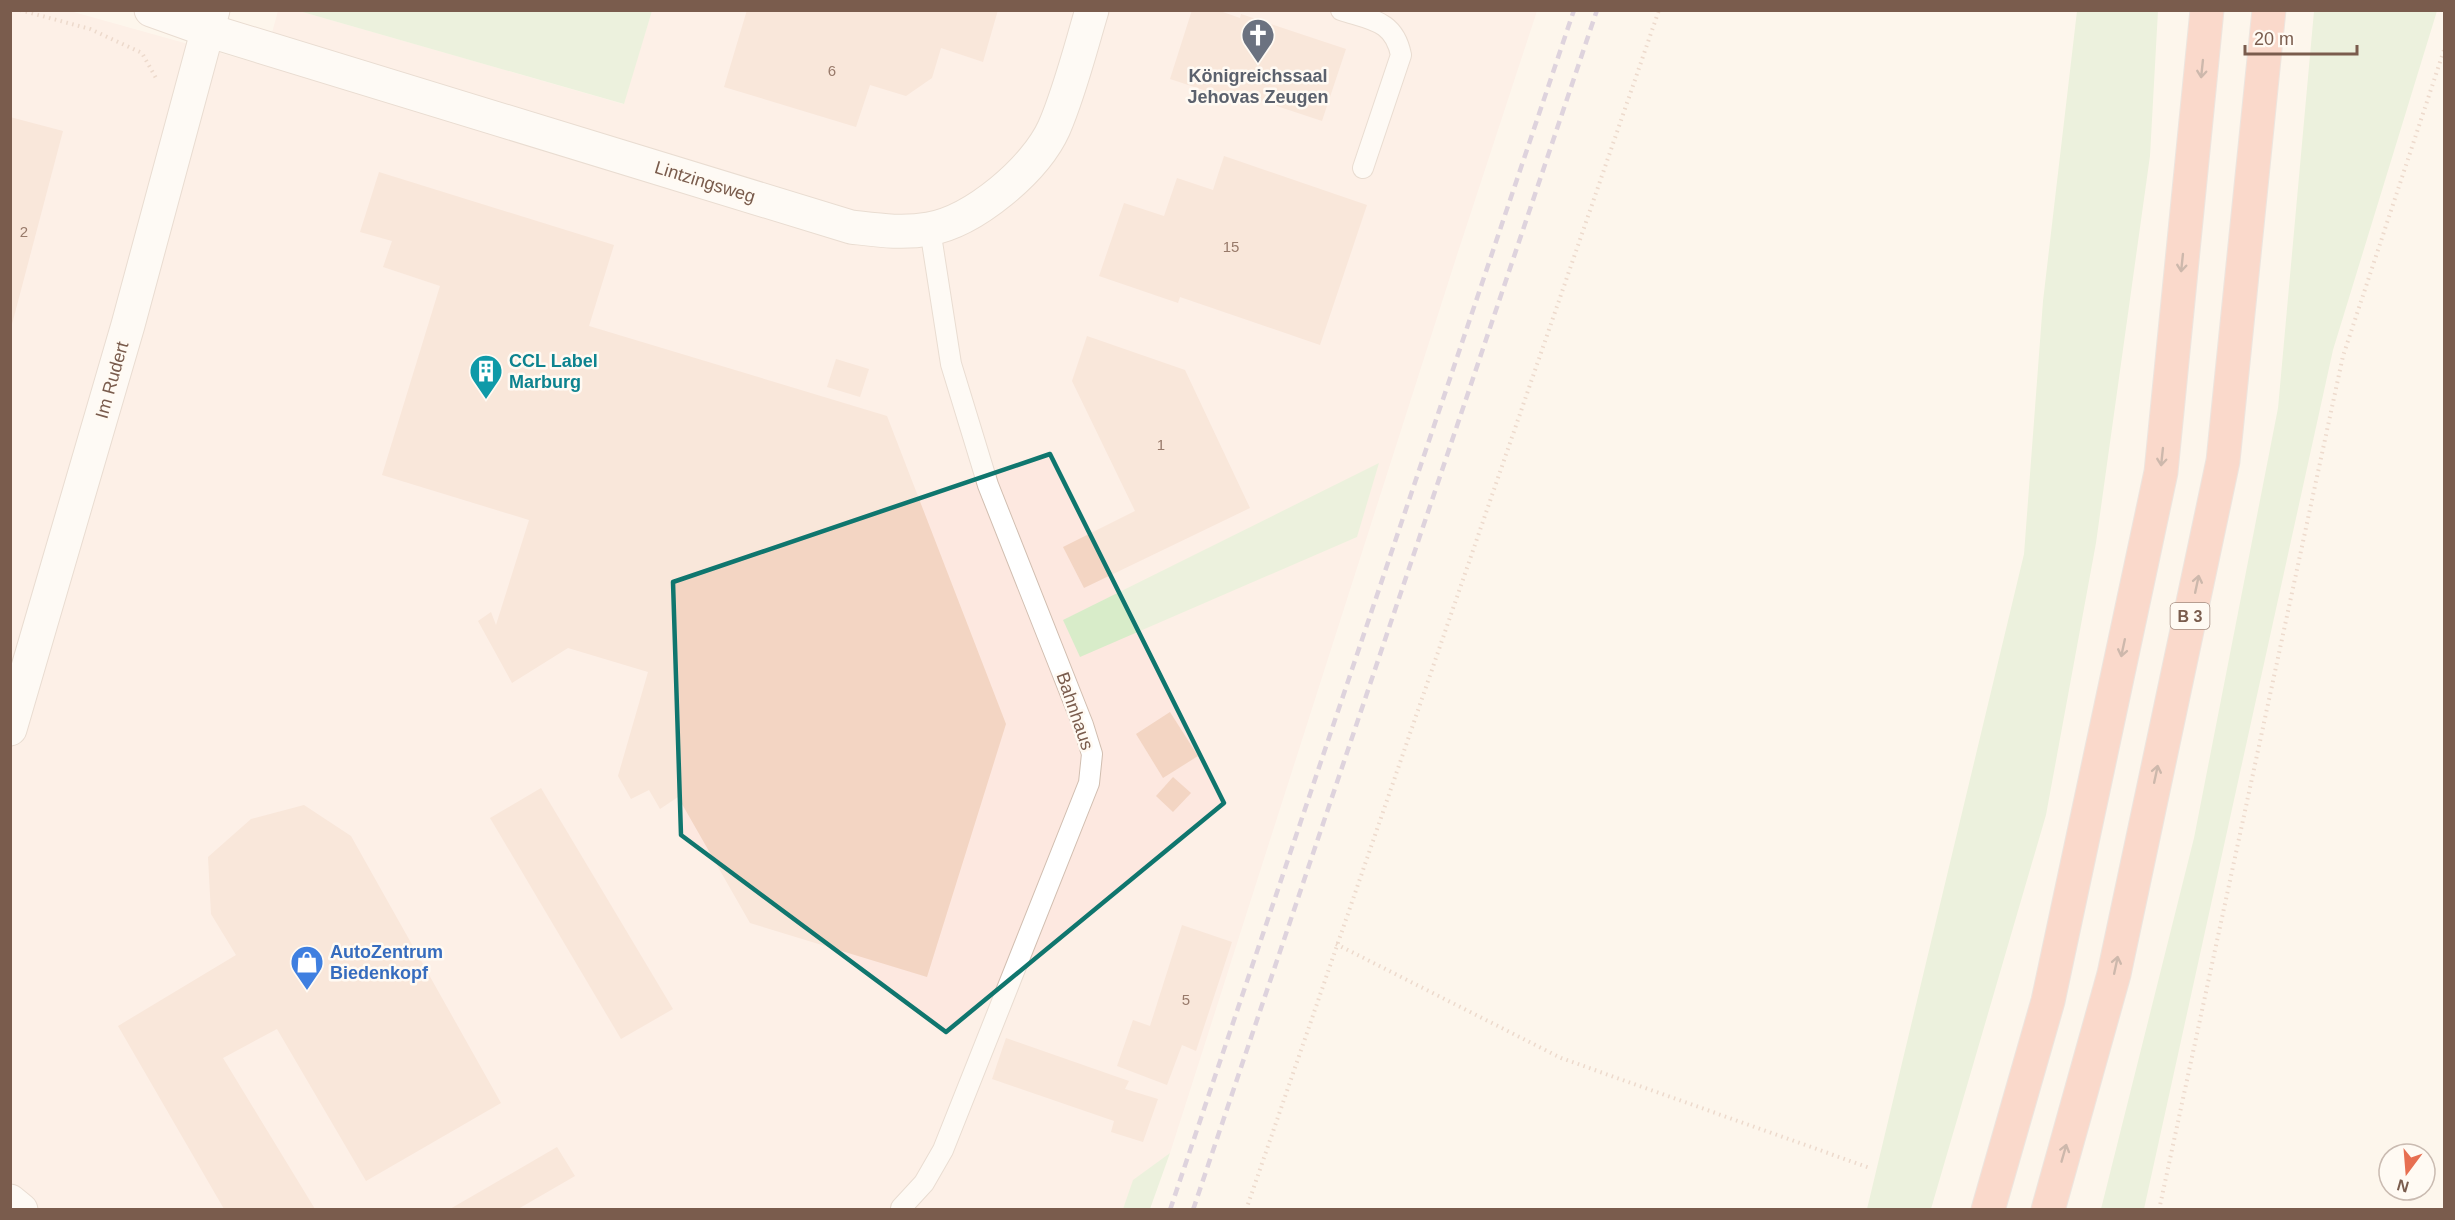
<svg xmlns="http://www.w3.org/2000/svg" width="2455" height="1220" font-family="Helvetica,sans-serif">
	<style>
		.commercial { fill: #fde8e0 }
		.green { fill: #d8ecc9 }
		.building { fill: #f3d5c3 }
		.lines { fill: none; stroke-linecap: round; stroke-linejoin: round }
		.lane-casing { stroke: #d1beb0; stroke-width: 22 }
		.street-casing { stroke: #d1beb0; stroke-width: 35 }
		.highway-casing { stroke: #dad1cd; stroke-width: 35 }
		.path { stroke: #d9b8a5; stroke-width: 4; stroke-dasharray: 1.5 4.5; stroke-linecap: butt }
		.lane { stroke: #fff; stroke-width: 20 }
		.street { stroke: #fff; stroke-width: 33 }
		.highway { stroke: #f7b7a3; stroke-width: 33 }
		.rail { stroke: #b9a8c9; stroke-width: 4.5; stroke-dasharray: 9 6; stroke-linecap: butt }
		.oneway { stroke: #936e5e }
		.marked { fill: none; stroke: #0f766e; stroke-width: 4.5; stroke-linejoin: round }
		.labels { text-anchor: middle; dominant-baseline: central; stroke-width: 5; stroke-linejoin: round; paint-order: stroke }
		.number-label { font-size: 15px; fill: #987a6a }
		.shield { fill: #fffaf3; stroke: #a28b7f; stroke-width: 1.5 }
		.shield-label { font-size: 16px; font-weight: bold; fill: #7a5c4d }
		.worship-label { font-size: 18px; font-weight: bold; fill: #5b616d; stroke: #fffaf3 }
		.street-label { font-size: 18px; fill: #7a5c4d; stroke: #fffaf3 }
		.culture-label { font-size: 18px; font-weight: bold; fill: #0d838f; stroke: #fffaf3; text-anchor: start }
		.shop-label { font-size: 18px; font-weight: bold; fill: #366cbe; stroke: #fffaf3; text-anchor: start }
	</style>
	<rect width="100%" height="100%" fill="#fdf6ec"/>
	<!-- commercial -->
	<path class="commercial" d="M 10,11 L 70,11 L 263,65 L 278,11 L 299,11 L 623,104 L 652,11 L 1537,11 L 1457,255 L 1170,1153 L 1134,1180 L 1123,1209 L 11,1209 Z"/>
	<!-- green -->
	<g class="green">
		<path d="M 299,11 L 652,11 L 624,104 Z"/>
		<path d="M 2077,11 L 2158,11 L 2150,156 L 2096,543 L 2046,815 L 1931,1209 L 1867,1209 L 2024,554 L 2043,301 Z"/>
		<path d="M 2314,11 L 2437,11 L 2333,350 L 2144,1209 L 2101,1209 L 2194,838 L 2278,408 Z"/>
		<path d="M 1379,463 L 1357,537 L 1080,657 L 1063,620 Z"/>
		<path d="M 1170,1153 L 1150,1209 L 1123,1209 L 1133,1180 Z"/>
	</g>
	<!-- building -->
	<g class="building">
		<path d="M 747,10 L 998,10 L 983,62 L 941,48 L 932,78 L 906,96 L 870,85 L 856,127 L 724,87 Z"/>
		<path d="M 1192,10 L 1217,10 L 1240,18 L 1241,14 L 1346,49 L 1322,121 L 1234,92 L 1231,99 L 1170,79 Z"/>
		<path d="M 10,117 L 63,131 L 11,328 L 10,328 Z"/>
		<path d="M 1224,156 L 1367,205 L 1320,345 L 1180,297 L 1178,303 L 1099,276 L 1124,203 L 1164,216 L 1177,178 L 1213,190 Z"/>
		<path d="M 379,172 L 614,245 L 589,326 L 887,416 L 1006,724 L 927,977 L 750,923 L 678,797 L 660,809 L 649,790 L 631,799 L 618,776 L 648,672 L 568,648 L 512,683 L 478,621 L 491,612 L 496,625 L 529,520 L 382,475 L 440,286 L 383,267 L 392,241 L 360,232 Z"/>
		<path d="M 1087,336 L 1185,370 L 1250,508 L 1084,588 L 1063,547 L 1135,511 L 1072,381 Z"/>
		<path d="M 836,359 L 869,369 L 860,397 L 827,387 Z"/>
		<path d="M 1170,712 L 1198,756 L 1163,778 L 1136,734 Z"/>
		<path d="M 1173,777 L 1191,793 L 1173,812 L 1156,796 Z"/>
		<path d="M 541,788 L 673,1009 L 621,1039 L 490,818 Z"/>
		<path d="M 304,805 L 351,836 L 501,1103 L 366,1181 L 277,1029 L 223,1058 L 315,1209 L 224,1209 L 118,1026 L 236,955 L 211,914 L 208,857 L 251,819 Z"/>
		<path d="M 1182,925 L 1232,942 L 1196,1051 L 1182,1045 L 1167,1085 L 1117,1066 L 1133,1020 L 1150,1026 Z"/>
		<path d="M 1006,1038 L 1129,1081 L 1125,1089 L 1158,1099 L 1143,1142 L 1111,1132 L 1114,1121 L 992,1079 Z"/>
		<path d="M 557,1147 L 575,1176 L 518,1209 L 450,1209 Z"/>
	</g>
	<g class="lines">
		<defs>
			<g id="lane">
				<path d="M 1341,10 C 1371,20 1394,20 1401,55 L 1363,168"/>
				<path d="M 901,1208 L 924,1183 L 943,1150 L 1089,783 L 1092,754 L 1083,725 L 988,485 L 951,364 L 930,229"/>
			</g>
			<g id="street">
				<path d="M 151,10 L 207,30 L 851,227 C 877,230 902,234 929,229 C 974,221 1035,170 1054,128 C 1070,91 1080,50 1092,10"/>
				<path d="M 10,729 L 128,325 L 213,10"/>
				<path d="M 10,1201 L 21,1210"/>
			</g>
			<g id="highway">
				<path d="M 1988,1210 L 2048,1001 L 2161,472 L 2207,10"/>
				<path d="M 2048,1210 L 2114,974 L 2223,461 L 2269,10"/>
			</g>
		</defs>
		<!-- lane casing -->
		<use href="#lane" class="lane-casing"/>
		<!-- street casing -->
		<use href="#street" class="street-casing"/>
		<!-- highway casing -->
		<use href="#highway" class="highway-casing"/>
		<!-- path -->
		<g class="path">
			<path d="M 20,10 L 90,29 L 142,53 L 156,78"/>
			<path d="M 1336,944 L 1561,1058 L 1870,1168"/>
			<path d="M 1246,1210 L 1659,10"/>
			<path d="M 2159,1210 L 2343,356 L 2444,50"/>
		</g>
		<!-- lane -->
		<use href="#lane" class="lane"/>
		<!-- street -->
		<use href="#street" class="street"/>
		<!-- highway -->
		<use href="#highway" class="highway"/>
		<!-- rail -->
		<g class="rail">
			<path d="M 1170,1210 L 1574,10"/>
			<path d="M 1193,1210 L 1597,10"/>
		</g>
	</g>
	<!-- one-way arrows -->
	<defs><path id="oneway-shaft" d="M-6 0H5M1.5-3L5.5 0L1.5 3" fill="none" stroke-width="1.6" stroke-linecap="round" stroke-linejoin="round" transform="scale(1.5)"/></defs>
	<g class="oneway">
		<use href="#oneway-shaft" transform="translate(2202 69) rotate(96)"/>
		<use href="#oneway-shaft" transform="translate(2182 263) rotate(96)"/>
		<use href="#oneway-shaft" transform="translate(2162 457) rotate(96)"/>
		<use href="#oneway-shaft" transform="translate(2197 584) rotate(-78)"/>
		<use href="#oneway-shaft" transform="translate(2123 648) rotate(102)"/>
		<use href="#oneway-shaft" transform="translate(2156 774) rotate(-78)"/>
		<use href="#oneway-shaft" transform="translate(2116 965) rotate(-78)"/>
		<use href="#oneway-shaft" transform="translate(2064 1153) rotate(-74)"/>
	</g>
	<!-- marked area -->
	<path d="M0 0H2455V1220H0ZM 1050,454 L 1224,803 L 946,1032 L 681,835 L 673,582 Z" fill="#fdf6ec" fill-opacity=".55" fill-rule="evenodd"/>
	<path class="marked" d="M 1050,454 L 1224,803 L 946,1032 L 681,835 L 673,582 Z"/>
	<!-- icons -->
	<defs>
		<symbol id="church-pin" viewBox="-11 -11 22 30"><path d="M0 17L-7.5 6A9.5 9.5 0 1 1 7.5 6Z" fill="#6b7280" stroke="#fffaf3"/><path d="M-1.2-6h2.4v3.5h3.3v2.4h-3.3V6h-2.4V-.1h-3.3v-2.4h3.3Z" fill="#fff"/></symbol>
		<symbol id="building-pin" viewBox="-11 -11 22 30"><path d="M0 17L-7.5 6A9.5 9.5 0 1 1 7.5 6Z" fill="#0f9aa8" stroke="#fffaf3"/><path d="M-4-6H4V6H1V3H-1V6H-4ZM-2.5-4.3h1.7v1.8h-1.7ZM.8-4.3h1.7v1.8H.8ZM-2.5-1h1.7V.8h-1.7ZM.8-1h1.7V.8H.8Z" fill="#fff"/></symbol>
		<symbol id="shop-pin" viewBox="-11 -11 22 30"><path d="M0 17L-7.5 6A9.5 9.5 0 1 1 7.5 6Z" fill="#3f7fe0" stroke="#fffaf3"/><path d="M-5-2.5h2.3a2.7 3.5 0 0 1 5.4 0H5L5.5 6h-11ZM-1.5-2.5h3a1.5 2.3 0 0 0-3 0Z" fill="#fff"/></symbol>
	</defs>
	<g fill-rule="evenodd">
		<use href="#church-pin" x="1239" y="16" width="38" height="52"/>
		<use href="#building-pin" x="467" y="352" width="38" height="52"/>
		<use href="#shop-pin" x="288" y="943" width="38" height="52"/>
	</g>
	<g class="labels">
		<!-- number labels -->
		<g class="number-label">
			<text x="832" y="70">6</text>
			<text x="24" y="231">2</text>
			<text x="1231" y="246">15</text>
			<text x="1161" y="444">1</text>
			<text x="1186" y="999">5</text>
		</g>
		<!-- shield labels -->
		<rect class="shield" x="2170.5" y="603" width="39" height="26" rx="4.5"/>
		<g class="shield-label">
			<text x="2190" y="616">B 3</text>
		</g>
		<!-- worship labels -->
		<g class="worship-label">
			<text x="1258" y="76">Königreichssaal<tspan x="1258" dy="21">Jehovas Zeugen</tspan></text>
		</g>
		<!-- street labels -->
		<g class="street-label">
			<text transform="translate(705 182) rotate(17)">Lintzingsweg</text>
			<text transform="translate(112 380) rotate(-74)">Im Rudert</text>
			<text transform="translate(1075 711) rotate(71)">Bahnhaus</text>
		</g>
		<!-- culture labels -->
		<g class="culture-label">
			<text x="509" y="361">CCL Label<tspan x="509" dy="21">Marburg</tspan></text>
		</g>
		<!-- shop labels -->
		<g class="shop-label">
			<text x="330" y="952">AutoZentrum<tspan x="330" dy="21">Biedenkopf</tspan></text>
		</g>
	</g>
	<!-- border -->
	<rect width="2455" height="1220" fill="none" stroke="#7a5c4d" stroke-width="24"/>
	<!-- north arrow -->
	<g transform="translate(2407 1172) rotate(196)"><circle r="28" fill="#fffaf3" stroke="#cabbb1" stroke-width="1.5"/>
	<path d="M0-4.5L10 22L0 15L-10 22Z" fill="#e76f51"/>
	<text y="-9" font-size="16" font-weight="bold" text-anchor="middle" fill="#7a5c4d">N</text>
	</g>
	<!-- scale -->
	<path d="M2245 45v9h112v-9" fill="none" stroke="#7a5c4d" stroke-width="3"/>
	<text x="2254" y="45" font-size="18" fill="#7a5c4d" stroke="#fffaf3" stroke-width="4.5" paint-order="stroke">20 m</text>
</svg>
